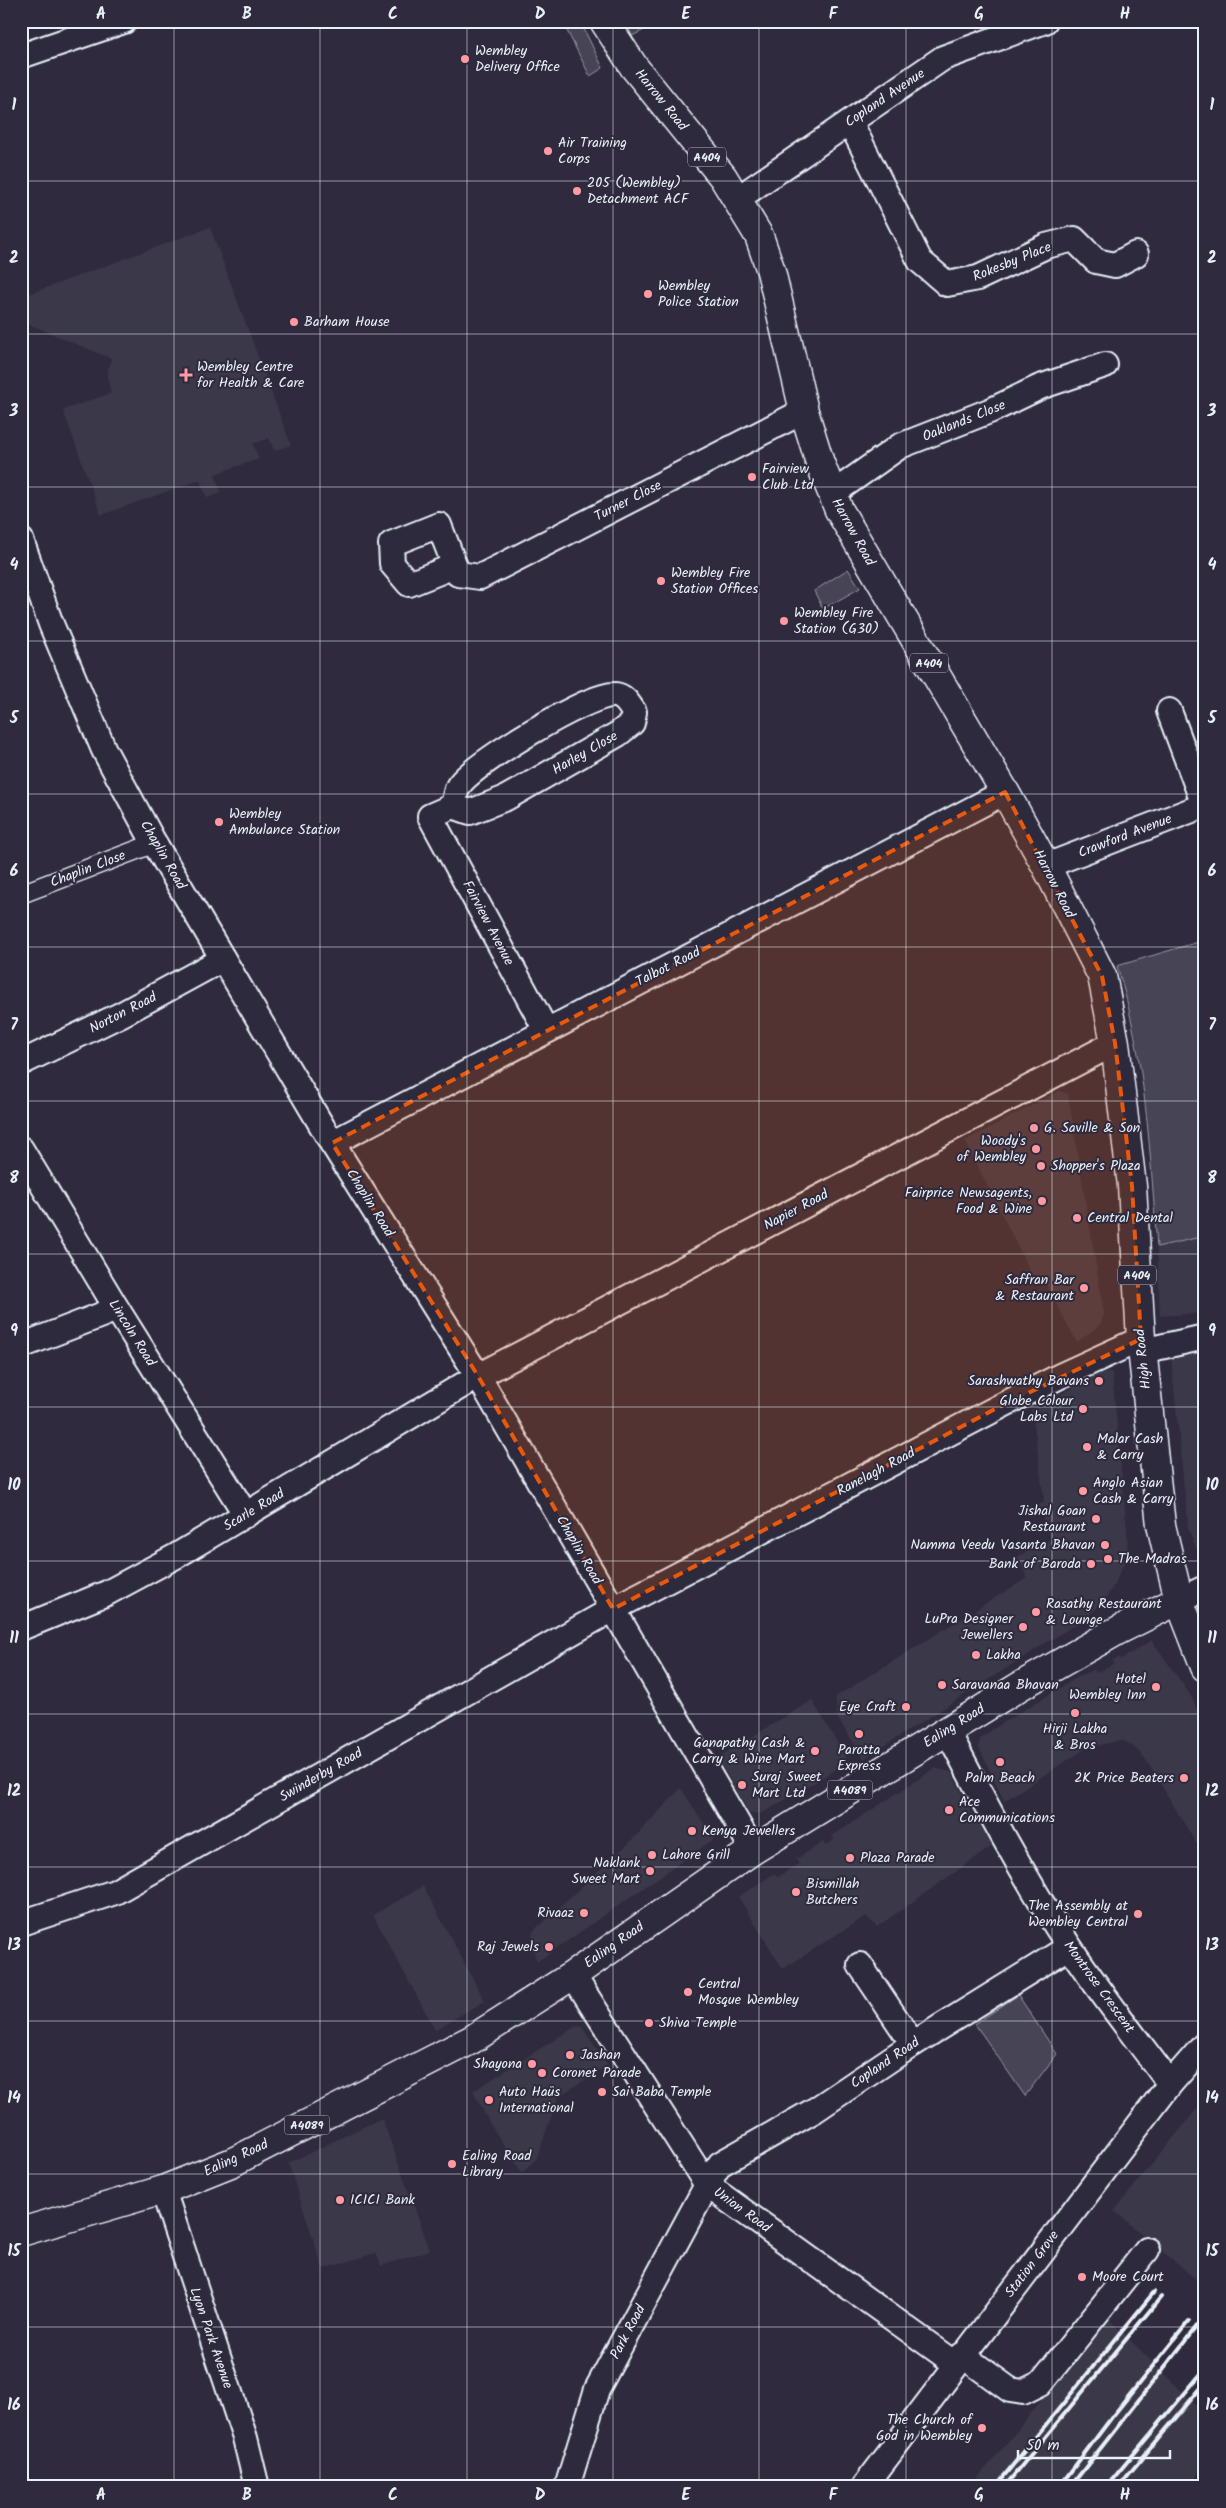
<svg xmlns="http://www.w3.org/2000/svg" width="1226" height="2508" font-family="Kalam,sans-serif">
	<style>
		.built { fill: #3b3749 }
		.green { fill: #464455; stroke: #979aa6 }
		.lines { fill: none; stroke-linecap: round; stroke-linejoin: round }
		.pedestrian-casing { stroke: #e8f1f8; stroke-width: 21 }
		.minor-casing { stroke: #e8f1f8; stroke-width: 28 }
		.primary-casing { stroke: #e8f1f8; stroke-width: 31 }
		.pedestrian { stroke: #2f2a3d; stroke-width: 18 }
		.minor { stroke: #2f2a3d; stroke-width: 24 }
		.primary { stroke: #2f2a3d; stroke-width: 28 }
		.rail { stroke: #e8f1f8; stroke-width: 4 }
		.marked { fill: #e8590c; fill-opacity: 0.2; stroke: #e8590c; stroke-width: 4; stroke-dasharray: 10 6; stroke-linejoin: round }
		.grid { fill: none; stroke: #e8f1f8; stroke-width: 1; stroke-opacity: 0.55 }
		.poi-dot { fill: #ff9aa2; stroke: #2f2a3d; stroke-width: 2 }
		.labels { text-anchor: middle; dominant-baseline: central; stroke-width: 4; stroke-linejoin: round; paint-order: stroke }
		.shield { fill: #2f2a3d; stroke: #b0b5c0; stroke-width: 1 }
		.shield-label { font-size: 12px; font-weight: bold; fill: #e8f1f8 }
		.poi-label { font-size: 14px; fill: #e8f1f8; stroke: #2f2a3d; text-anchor: start }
		.street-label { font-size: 14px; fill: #e8f1f8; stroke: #2f2a3d }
		.neatline { fill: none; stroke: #e8f1f8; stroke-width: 2 }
		.grid-label { font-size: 16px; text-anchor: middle; font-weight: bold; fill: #e8f1f8 }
	</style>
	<rect width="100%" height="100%" fill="#2f2a3d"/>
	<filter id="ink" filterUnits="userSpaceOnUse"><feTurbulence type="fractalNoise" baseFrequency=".02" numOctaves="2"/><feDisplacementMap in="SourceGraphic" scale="10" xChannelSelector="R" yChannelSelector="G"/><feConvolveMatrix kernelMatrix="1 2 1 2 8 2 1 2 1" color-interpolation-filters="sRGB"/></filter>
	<g filter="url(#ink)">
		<!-- built -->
		<g class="built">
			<path d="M 210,227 L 291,445 L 274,451 L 269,438 L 253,444 L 259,459 L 215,474 L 221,493 L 207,498 L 200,480 L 101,515 L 63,410 L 111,393 L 108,382 L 108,369 L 112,359 L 21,321 L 21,297 Z"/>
			<path d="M 1059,1091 L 1068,1094 L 1104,1314 L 1100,1325 L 1077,1342 L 1042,1277 L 1035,1281 L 965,1141 Z"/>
			<path d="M 1205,1236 L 1205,1313 L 1160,1316 L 1157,1247 Z"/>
			<path d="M 1205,1351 L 1205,1560 L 1200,1558 L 1188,1528 L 1171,1359 Z"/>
			<path d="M 1112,1372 L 1128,1540 L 1126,1560 L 1113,1587 L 1102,1604 L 1087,1617 L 864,1759 L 838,1719 L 835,1697 L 1027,1578 L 1017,1557 L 1051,1539 L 1037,1505 L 1044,1501 L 1034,1424 L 1030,1411 L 1099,1373 Z"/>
			<path d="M 1152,1640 L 1191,1696 L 1205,1726 L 1205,1858 L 1146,1760 L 1132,1745 L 1121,1740 L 1085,1749 L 1004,1801 L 978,1746 L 980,1739 L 993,1729 L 1076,1678 L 1094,1669 L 1096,1673 L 1114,1663 L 1113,1660 L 1119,1657 L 1121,1659 Z"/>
			<path d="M 812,1700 L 849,1762 L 763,1813 L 750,1814 L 717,1758 Z"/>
			<path d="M 935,1768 L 951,1772 L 971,1811 L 994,1845 L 877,1927 L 866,1916 L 783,1969 L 738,1897 L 775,1873 L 778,1877 L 790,1869 L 799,1864 L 796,1859 L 823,1842 L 826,1846 L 834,1840 L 832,1836 Z"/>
			<path d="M 681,1788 L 714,1839 L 537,1962 L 531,1944 L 533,1931 L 631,1841 Z"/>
			<path d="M 423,1886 L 485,2001 L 435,2030 L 373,1915 Z"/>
			<path d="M 576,2026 L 582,2027 L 608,2065 L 558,2097 L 537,2158 L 522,2173 L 490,2124 L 473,2091 Z"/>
			<path d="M 1204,2100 L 1205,2114 L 1205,2287 L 1114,2211 Z"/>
			<path d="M 382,2118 L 430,2250 L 381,2266 L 376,2253 L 323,2269 L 288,2163 Z"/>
			<path d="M 1105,2315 L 1205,2414 L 1205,2464 L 1190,2487 L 970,2487 L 1025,2421 Z"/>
		</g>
		<!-- green -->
		<g class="green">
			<path d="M 562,21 L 580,21 L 603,68 L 590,76 Z"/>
			<path d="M 626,21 L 662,21 L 632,36 Z"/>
			<path d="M 848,569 L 860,588 L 823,609 L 814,591 Z"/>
			<path d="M 1205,940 L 1205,1050 L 1200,1070 L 1205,1071 L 1205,1236 L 1157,1247 C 1150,1152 1146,1058 1117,966 Z"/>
			<path d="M 1018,1995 L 1057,2054 L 1025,2096 L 975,2024 Z"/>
		</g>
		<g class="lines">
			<defs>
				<path id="pedestrian" d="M 21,894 L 155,843"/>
				<g id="minor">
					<path d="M 21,56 L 124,21"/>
					<path d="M 850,122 L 920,261 L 947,284 L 978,278 L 1046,246 L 1074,239 L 1096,261 L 1115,265 L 1136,254"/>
					<path d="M 737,199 L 943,58 L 1045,21"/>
					<path d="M 832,494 L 900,446 L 992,410 L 1040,387 L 1105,365"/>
					<path d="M 21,540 L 51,624 L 104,750 L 152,839 L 332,1143 L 478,1376 L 753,1850"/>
					<path d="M 454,566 L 409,584 L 392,564 L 391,544 L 439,525 L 458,574 L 480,577 L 804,411"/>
					<path d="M 1169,711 L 1204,805"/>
					<path d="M 453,806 C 455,800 455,792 458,787 C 468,766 593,691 615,695 C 625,696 629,705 634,712 L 632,723 L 618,734 L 506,798 L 470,812 L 453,806 L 430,816 L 546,1030"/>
					<path d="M 1046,866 L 1205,805"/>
					<path d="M 21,1063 L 122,1014 L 223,959"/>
					<path d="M 332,1143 L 1005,792"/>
					<path d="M 21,1149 L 117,1309 L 246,1515"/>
					<path d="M 21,1346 L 117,1309"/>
					<path d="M 1142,1351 L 1205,1337"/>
					<path d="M 1179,1600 L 1205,1588"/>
					<path d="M 21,1628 L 107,1593 L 176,1556 L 478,1376 L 1115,1043"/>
					<path d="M 947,1730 C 985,1804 1023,1876 1069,1946 C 1100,1993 1136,2038 1170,2084"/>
					<path d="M 21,1923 L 115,1892 L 613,1609 L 999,1407 L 1060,1376 L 1141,1339"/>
					<path d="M 860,1965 L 913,2044"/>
					<path d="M 573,1975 L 707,2185 L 956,2364"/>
					<path d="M 163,2190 L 245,2438 L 257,2487"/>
					<path d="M 962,2355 L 1010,2390 L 1023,2392 L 1041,2383 L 1147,2250"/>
					<path d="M 567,2487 L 597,2389 L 707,2185 L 720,2164 L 815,2110 L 913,2044 L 1069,1947"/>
					<path d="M 864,2487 L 1170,2084 L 1205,2044"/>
				</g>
				<g id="primary">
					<path d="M 604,21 L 634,67 L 723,177 L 759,236 L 771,271 L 804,411 L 820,463 L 839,510 L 1005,792 L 1046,866 L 1102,976 L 1115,1043 L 1132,1186 L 1141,1339 L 1161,1525 L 1179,1600 L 1205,1667"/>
					<path d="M 21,2232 L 163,2190 L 233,2162 L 471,2040 L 573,1975 L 753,1850 L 1022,1685 L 1115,1632 L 1179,1600"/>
				</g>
			</defs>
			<!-- pedestrian casing -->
			<use href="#pedestrian" class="pedestrian-casing"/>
			<!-- minor casing -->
			<use href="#minor" class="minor-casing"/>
			<!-- primary casing -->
			<use href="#primary" class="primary-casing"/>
			<!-- pedestrian -->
			<use href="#pedestrian" class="pedestrian"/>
			<!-- minor -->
			<use href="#minor" class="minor"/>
			<!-- primary -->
			<use href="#primary" class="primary"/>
			<!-- rail -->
			<g class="rail">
				<path d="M 1005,2486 L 1161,2297"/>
				<path d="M 995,2487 L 1154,2292"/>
				<path d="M 1059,2487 L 1112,2417 L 1189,2321"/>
				<path d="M 1070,2487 L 1197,2326"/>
				<path d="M 1106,2487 L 1205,2369"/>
				<path d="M 1118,2487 L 1205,2383"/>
			</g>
		</g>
	</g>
	<!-- marked area -->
	<path class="marked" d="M 1005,792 L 1102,976 L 1115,1043 L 1132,1186 L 1141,1339 L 999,1407 L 613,1609 L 478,1376 L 332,1143 Z"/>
	<!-- grid -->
	<path class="grid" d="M 174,21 L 174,2487M 320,21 L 320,2487M 467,21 L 467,2487M 613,21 L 613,2487M 759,21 L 759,2487M 906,21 L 906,2487M 1052,21 L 1052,2487M 21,181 L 1205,181M 21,334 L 1205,334M 21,487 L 1205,487M 21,641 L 1205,641M 21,794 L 1205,794M 21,947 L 1205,947M 21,1101 L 1205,1101M 21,1254 L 1205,1254M 21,1407 L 1205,1407M 21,1561 L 1205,1561M 21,1714 L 1205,1714M 21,1867 L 1205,1867M 21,2021 L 1205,2021M 21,2174 L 1205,2174M 21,2327 L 1205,2327"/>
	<!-- markers -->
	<g class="poi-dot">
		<circle cx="465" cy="59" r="5"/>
		<circle cx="548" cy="151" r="5"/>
		<circle cx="577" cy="191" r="5"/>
		<circle cx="648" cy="294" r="5"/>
		<circle cx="294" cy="322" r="5"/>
		<path d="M183.5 367.5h5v5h5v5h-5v5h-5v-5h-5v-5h5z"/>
		<circle cx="752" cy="477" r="5"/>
		<circle cx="661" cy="581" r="5"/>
		<circle cx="784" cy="621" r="5"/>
		<circle cx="219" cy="822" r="5"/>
		<circle cx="1034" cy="1128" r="5"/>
		<circle cx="1036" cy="1149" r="5"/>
		<circle cx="1041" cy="1166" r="5"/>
		<circle cx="1042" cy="1201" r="5"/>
		<circle cx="1077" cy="1218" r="5"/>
		<circle cx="1084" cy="1288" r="5"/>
		<circle cx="1099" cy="1381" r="5"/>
		<circle cx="1083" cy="1409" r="5"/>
		<circle cx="1087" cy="1447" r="5"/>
		<circle cx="1083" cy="1491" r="5"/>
		<circle cx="1096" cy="1519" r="5"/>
		<circle cx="1105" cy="1545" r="5"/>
		<circle cx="1108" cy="1559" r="5"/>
		<circle cx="1091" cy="1564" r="5"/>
		<circle cx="1036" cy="1612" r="5"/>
		<circle cx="1023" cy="1627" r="5"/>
		<circle cx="976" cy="1655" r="5"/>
		<circle cx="942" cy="1685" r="5"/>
		<circle cx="1156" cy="1687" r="5"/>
		<circle cx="906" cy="1707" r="5"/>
		<circle cx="1075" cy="1713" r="5"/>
		<circle cx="859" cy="1734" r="5"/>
		<circle cx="815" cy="1751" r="5"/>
		<circle cx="1000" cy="1762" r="5"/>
		<circle cx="1184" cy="1778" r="5"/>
		<circle cx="742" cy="1785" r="5"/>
		<circle cx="949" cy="1810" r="5"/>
		<circle cx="692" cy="1831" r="5"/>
		<circle cx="652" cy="1855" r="5"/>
		<circle cx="850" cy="1858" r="5"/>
		<circle cx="650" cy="1871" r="5"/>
		<circle cx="796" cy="1892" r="5"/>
		<circle cx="584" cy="1913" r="5"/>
		<circle cx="1138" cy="1914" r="5"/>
		<circle cx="549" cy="1947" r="5"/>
		<circle cx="688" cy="1992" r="5"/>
		<circle cx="649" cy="2023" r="5"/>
		<circle cx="570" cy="2055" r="5"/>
		<circle cx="532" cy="2064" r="5"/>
		<circle cx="542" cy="2073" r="5"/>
		<circle cx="602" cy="2092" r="5"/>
		<circle cx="489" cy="2100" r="5"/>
		<circle cx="452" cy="2164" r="5"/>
		<circle cx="340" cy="2200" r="5"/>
		<circle cx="1082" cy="2277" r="5"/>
		<circle cx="982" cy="2428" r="5"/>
	</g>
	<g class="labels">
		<!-- shield labels -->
		<g class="shield">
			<rect x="688" y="147.5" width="38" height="19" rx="4"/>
			<rect x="910" y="653.5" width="38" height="19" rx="4"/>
			<rect x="1118" y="1265.5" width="38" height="19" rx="4"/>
			<rect x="827.5" y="1780.5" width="45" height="19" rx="4"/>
			<rect x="284.5" y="2115.5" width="45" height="19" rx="4"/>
		</g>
		<g class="shield-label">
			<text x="707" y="157">A404</text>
			<text x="929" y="663">A404</text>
			<text x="1137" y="1275">A404</text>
			<text x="850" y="1790">A4089</text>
			<text x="307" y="2125">A4089</text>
		</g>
		<!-- poi labels -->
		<g class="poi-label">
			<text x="475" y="51">Wembley<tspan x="475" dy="16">Delivery Office</tspan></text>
			<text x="558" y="143">Air Training<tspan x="558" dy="16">Corps</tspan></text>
			<text x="587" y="183">205 (Wembley)<tspan x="587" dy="16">Detachment ACF</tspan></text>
			<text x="658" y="286">Wembley<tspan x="658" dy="16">Police Station</tspan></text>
			<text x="304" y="322">Barham House</text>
			<text x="197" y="367">Wembley Centre<tspan x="197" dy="16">for Health &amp; Care</tspan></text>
			<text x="762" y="469">Fairview<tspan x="762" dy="16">Club Ltd</tspan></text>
			<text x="671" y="573">Wembley Fire<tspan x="671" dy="16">Station Offices</tspan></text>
			<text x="794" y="613">Wembley Fire<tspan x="794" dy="16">Station (G30)</tspan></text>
			<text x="229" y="814">Wembley<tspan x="229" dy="16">Ambulance Station</tspan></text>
			<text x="1044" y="1128">G. Saville &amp; Son</text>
			<text x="1026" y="1141" text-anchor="end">Woody's<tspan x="1026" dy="16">of Wembley</tspan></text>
			<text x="1051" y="1166">Shopper's Plaza</text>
			<text x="1032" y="1193" text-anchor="end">Fairprice Newsagents,<tspan x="1032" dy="16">Food &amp; Wine</tspan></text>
			<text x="1087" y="1218">Central Dental</text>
			<text x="1074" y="1280" text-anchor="end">Saffran Bar<tspan x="1074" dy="16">&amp; Restaurant</tspan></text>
			<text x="1089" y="1381" text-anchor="end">Sarashwathy Bavans</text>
			<text x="1073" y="1401" text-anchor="end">Globe Colour<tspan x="1073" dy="16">Labs Ltd</tspan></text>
			<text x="1097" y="1439">Malar Cash<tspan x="1097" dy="16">&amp; Carry</tspan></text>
			<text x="1093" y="1483">Anglo Asian<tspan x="1093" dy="16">Cash &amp; Carry</tspan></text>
			<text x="1086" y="1511" text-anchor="end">Jishal Goan<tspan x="1086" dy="16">Restaurant</tspan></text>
			<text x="1095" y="1545" text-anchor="end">Namma Veedu Vasanta Bhavan</text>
			<text x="1118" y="1559">The Madras</text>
			<text x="1081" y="1564" text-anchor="end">Bank of Baroda</text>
			<text x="1046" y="1604">Rasathy Restaurant<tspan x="1046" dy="16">&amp; Lounge</tspan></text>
			<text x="1013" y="1619" text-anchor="end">LuPra Designer<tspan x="1013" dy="16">Jewellers</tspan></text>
			<text x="986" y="1655">Lakha</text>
			<text x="1146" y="1679" text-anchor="end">Hotel<tspan x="1146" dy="16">Wembley Inn</tspan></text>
			<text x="952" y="1685">Saravanaa Bhavan</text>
			<text x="896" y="1707" text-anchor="end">Eye Craft</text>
			<text x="1075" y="1729" text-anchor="middle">Hirji Lakha<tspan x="1075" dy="16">&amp; Bros</tspan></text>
			<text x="805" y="1743" text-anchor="end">Ganapathy Cash &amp;<tspan x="805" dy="16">Carry &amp; Wine Mart</tspan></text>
			<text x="859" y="1750" text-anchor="middle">Parotta<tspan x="859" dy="16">Express</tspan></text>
			<text x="752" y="1777">Suraj Sweet<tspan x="752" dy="16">Mart Ltd</tspan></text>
			<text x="1000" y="1778" text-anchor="middle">Palm Beach</text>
			<text x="1174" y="1778" text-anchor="end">2K Price Beaters</text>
			<text x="959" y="1802">Ace<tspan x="959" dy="16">Communications</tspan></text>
			<text x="702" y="1831">Kenya Jewellers</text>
			<text x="662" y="1855">Lahore Grill</text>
			<text x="860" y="1858">Plaza Parade</text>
			<text x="640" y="1863" text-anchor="end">Naklank<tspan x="640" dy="16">Sweet Mart</tspan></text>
			<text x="806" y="1884">Bismillah<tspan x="806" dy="16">Butchers</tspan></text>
			<text x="1128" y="1906" text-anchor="end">The Assembly at<tspan x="1128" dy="16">Wembley Central</tspan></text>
			<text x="574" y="1913" text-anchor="end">Rivaaz</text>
			<text x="539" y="1947" text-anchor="end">Raj Jewels</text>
			<text x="698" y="1984">Central<tspan x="698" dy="16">Mosque Wembley</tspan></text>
			<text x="659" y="2023">Shiva Temple</text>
			<text x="580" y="2055">Jashan</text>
			<text x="522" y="2064" text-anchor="end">Shayona</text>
			<text x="552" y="2073">Coronet Parade</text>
			<text x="499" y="2092">Auto Haüs<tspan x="499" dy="16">International</tspan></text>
			<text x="612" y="2092">Sai Baba Temple</text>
			<text x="462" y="2156">Ealing Road<tspan x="462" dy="16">Library</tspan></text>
			<text x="350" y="2200">ICICI Bank</text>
			<text x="1092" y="2277">Moore Court</text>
			<text x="972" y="2420" text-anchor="end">The Church of<tspan x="972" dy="16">God in Wembley</tspan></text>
		</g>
		<!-- street labels -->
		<g class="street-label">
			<text transform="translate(885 98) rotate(-34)">Copland Avenue</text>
			<text transform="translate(661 100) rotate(51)">Harrow Road</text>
			<text transform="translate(1012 262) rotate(-22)">Rokesby Place</text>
			<text transform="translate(964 421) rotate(-22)">Oaklands Close</text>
			<text transform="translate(628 501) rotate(-27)">Turner Close</text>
			<text transform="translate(853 532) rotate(61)">Harrow Road</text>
			<text transform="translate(585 753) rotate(-30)">Harley Close</text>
			<text transform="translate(1125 836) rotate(-21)">Crawford Avenue</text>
			<text transform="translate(163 855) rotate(60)">Chaplin Road</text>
			<text transform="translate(88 869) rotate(-21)">Chaplin Close</text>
			<text transform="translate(1054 884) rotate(63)">Harrow Road</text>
			<text transform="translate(488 923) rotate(62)">Fairview Avenue</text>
			<text transform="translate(668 967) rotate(-27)">Talbot Road</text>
			<text transform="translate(123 1013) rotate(-27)">Norton Road</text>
			<text transform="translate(370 1203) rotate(58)">Chaplin Road</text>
			<text transform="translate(796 1210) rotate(-28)">Napier Road</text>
			<text transform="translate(132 1333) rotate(58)">Lincoln Road</text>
			<text transform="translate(1143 1359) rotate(-96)">High Road</text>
			<text transform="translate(876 1472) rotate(-28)">Ranelagh Road</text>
			<text transform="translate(254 1510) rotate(-31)">Scarle Road</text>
			<text transform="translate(579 1550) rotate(60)">Chaplin Road</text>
			<text transform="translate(954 1726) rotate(-32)">Ealing Road</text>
			<text transform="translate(321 1775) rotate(-30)">Swinderby Road</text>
			<text transform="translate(614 1945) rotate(-35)">Ealing Road</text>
			<text transform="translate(1099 1987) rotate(54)">Montrose Crescent</text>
			<text transform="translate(885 2063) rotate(-34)">Copland Road</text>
			<text transform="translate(236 2158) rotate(-25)">Ealing Road</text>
			<text transform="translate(742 2210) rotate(36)">Union Road</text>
			<text transform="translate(1032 2264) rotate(-53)">Station Grove</text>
			<text transform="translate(628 2332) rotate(-62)">Park Road</text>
			<text transform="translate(211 2338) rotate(71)">Lyon Park Avenue</text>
		</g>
	</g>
	<!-- margin -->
	<rect width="1226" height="2508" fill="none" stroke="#2f2a3d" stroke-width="55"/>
	<!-- scale -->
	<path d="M1018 2450v8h152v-8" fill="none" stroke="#e8f1f8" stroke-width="2.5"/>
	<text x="1026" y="2450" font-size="15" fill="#e8f1f8" stroke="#2f2a3d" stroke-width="4" paint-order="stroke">50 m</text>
	<rect x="28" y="28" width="1170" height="2452" class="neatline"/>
	<g class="grid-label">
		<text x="101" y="19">A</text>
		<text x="247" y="19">B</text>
		<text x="393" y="19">C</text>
		<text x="540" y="19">D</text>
		<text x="686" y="19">E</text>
		<text x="833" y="19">F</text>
		<text x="979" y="19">G</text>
		<text x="1125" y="19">H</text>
		<text x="14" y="110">1</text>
		<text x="1212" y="110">1</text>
		<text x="14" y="263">2</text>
		<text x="1212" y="263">2</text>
		<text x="14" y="416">3</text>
		<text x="1212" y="416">3</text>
		<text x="14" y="570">4</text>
		<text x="1212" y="570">4</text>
		<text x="14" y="723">5</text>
		<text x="1212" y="723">5</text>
		<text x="14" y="876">6</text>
		<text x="1212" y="876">6</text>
		<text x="14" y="1030">7</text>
		<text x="1212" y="1030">7</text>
		<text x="14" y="1183">8</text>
		<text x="1212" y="1183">8</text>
		<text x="14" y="1336">9</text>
		<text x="1212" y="1336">9</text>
		<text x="14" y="1490">10</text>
		<text x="1212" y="1490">10</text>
		<text x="14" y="1643">11</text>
		<text x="1212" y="1643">11</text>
		<text x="14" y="1796">12</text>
		<text x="1212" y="1796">12</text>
		<text x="14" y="1950">13</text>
		<text x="1212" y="1950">13</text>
		<text x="14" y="2103">14</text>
		<text x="1212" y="2103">14</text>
		<text x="14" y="2256">15</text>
		<text x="1212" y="2256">15</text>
		<text x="14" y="2410">16</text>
		<text x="1212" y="2410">16</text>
		<text x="101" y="2500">A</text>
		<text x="247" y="2500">B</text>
		<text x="393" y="2500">C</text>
		<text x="540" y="2500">D</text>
		<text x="686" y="2500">E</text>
		<text x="833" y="2500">F</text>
		<text x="979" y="2500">G</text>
		<text x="1125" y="2500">H</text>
	</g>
</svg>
